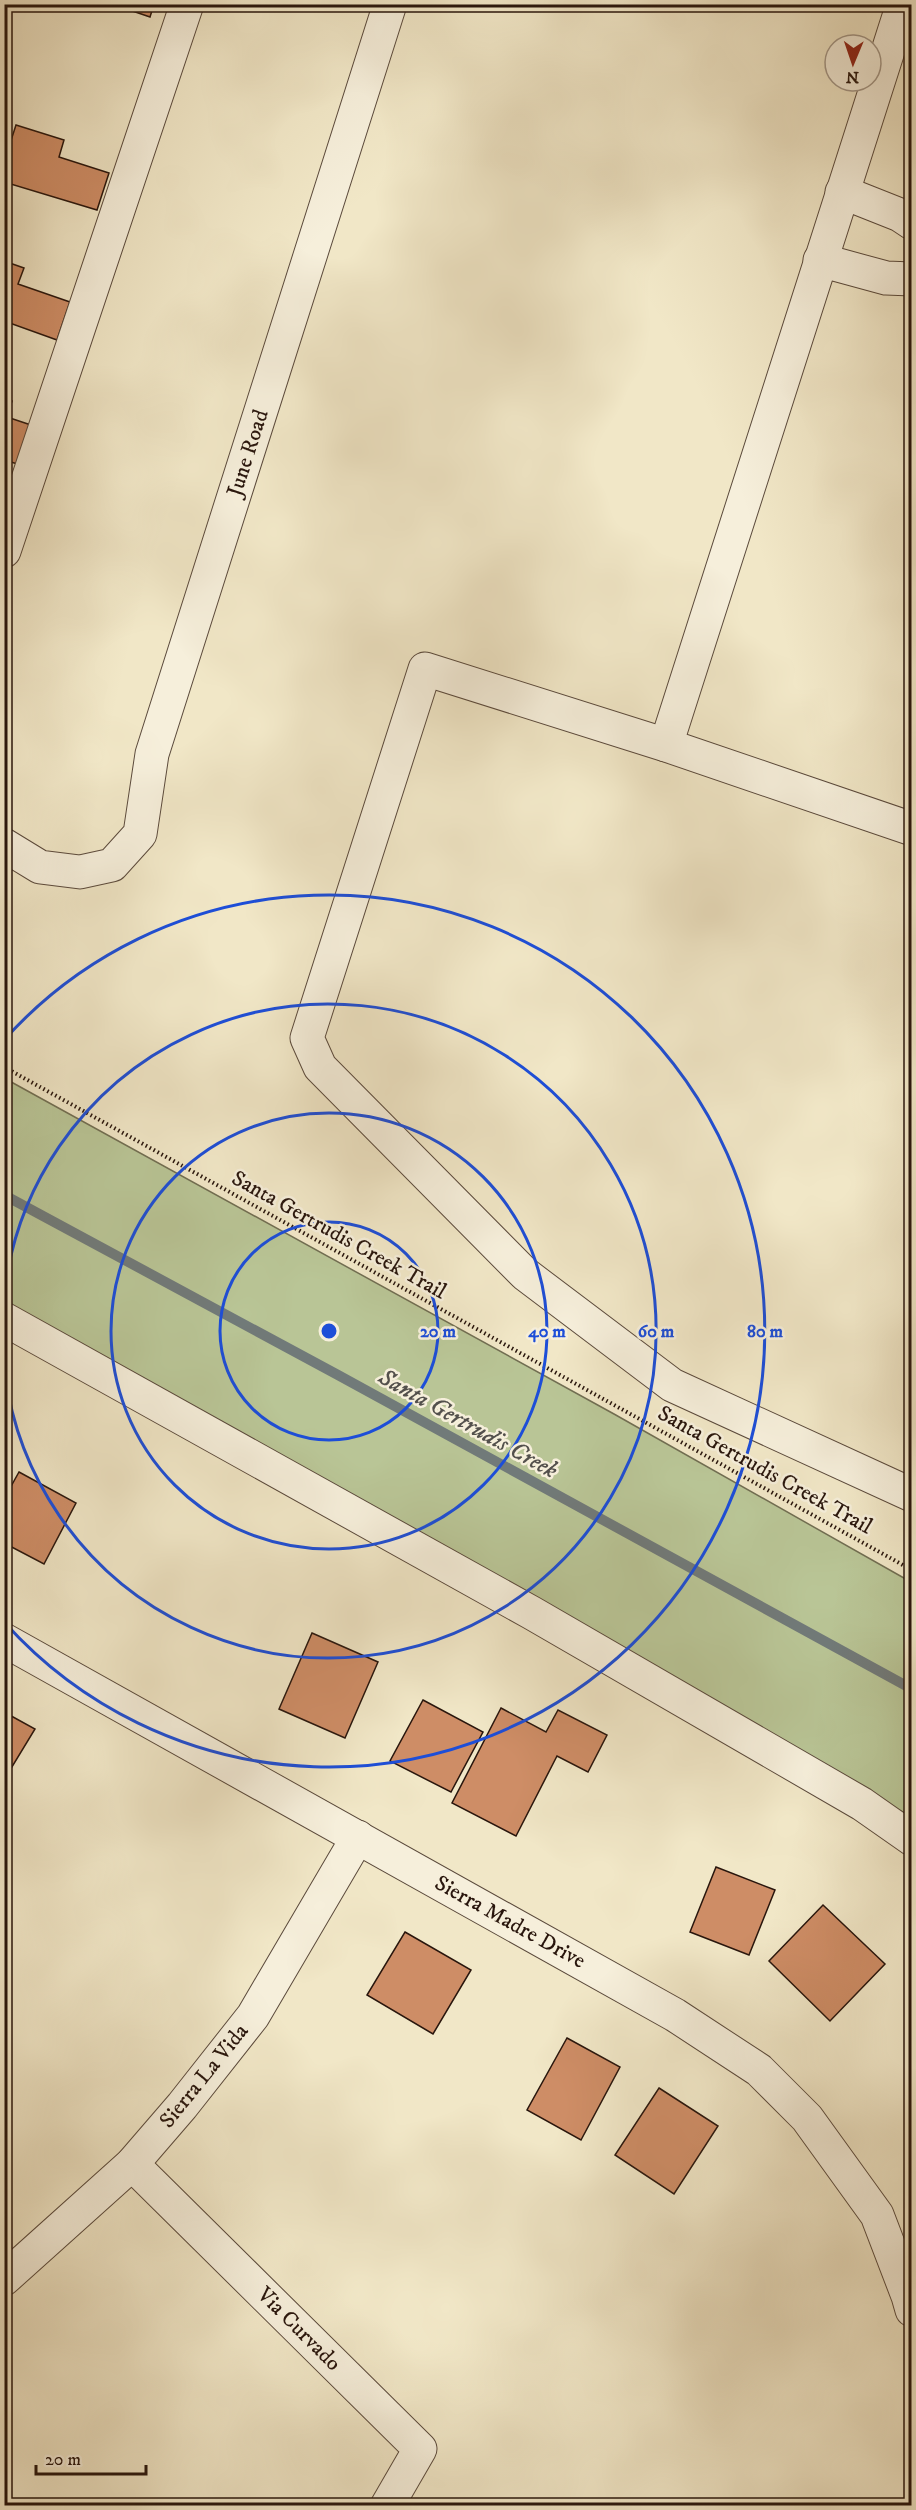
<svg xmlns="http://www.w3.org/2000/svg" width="916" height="2510" font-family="'IM FELL DW Pica',serif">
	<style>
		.green { fill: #b9c596; stroke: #716e52; stroke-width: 1.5 }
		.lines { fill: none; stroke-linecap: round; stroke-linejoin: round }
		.stream { stroke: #717a79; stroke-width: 10 }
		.building { fill: #ce8d66; stroke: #29160d; stroke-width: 1.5 }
		.minor-casing { stroke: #5b4a3c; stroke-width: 35 }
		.path { stroke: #29160d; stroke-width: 4; stroke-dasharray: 1.5 3; stroke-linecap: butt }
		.minor { stroke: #f6efdb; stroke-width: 33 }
		.ring { fill: none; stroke: #1d4ed8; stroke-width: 3 }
		.labels { text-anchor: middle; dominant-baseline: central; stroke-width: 5; stroke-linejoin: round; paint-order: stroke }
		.street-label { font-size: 22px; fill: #29160d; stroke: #f6efdb }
		.water-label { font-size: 24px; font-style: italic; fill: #53504c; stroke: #f6efdb }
		.centre { fill: #1d4ed8; stroke: #f6efdb; stroke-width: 3 }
		.ring-label { font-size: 18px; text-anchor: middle; font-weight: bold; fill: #1d4ed8; stroke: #f6efdb; stroke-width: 5; stroke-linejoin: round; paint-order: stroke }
	</style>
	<rect width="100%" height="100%" fill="#f1e7c7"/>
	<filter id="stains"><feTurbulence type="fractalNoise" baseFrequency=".00333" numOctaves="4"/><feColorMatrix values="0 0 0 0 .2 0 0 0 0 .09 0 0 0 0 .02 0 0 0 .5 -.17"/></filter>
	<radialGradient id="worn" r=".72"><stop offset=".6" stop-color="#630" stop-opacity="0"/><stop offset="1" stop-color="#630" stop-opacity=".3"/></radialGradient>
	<!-- green -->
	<path class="green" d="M 4,1078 L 614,1414 L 911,1582 L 911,1817 L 541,1602 L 5,1305 Z"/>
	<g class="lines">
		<!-- stream -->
		<path class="stream" d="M 4,1195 L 338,1375 L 912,1689"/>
	</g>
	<!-- building -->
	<g class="building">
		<path d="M 112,4 L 154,4 L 150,17 Z"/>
		<path d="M 16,125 L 64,140 L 59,157 L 109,173 L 97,210 L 4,182 L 4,162 Z"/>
		<path d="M 4,261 L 24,268 L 18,284 L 70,302 L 57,340 L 4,321 Z"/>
		<path d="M 4,399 L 12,401 L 7,417 L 34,426 L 21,465 L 4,460 Z"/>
		<path d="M 19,1472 L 76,1503 L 44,1564 L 4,1543 L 4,1499 Z"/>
		<path d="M 312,1633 L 378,1662 L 345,1738 L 279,1709 Z"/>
		<path d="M 423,1700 L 483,1732 L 451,1792 L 390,1761 Z"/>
		<path d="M 501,1708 L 546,1732 L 558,1710 L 607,1735 L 588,1772 L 557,1756 L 516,1836 L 452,1803 Z"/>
		<path d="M 4,1712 L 35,1729 L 4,1780 Z"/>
		<path d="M 716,1867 L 775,1890 L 749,1955 L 690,1932 Z"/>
		<path d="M 823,1905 L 885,1964 L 830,2021 L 769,1961 Z"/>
		<path d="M 405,1932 L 471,1970 L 433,2034 L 367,1995 Z"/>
		<path d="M 567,2038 L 620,2067 L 581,2140 L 527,2110 Z"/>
		<path d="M 659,2088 L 718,2126 L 674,2194 L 615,2155 Z"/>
	</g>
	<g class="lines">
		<defs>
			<g id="minor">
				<path d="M 842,192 L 900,215 L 912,223"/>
				<path d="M 820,260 L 886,278 L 912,279"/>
				<path d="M 4,551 L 187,4"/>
				<path d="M 666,745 L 903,4"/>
				<path d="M 912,829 L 666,745 L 425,669 L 307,1038 L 320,1067 L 525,1274 L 672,1385 L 912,1495"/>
				<path d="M 4,845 L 40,867 L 80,872 L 112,865 L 140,834 L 152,754 L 390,4"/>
				<path d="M 4,1319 L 532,1613 L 862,1804 L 912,1839"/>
				<path d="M 4,1640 L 675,2015 L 759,2070 L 807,2118 L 877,2215 L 908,2296 L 912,2310"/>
				<path d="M 132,2164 L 420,2449 L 387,2506"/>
				<path d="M 4,2279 L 132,2164 L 182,2106 L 253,2016 L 358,1837"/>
			</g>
		</defs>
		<!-- minor casing -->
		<use href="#minor" class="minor-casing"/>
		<!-- path -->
		<path class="path" d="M 4,1067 L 912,1570"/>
		<!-- minor -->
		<use href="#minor" class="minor"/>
	</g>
	<!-- distance rings -->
	<g class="ring">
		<circle cx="329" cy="1331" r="109"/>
		<circle cx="329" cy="1331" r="218"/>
		<path d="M5 1288A327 327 0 1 1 5 1374"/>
		<path d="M5 1039A436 436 0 1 1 5 1623"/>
	</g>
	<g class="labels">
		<!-- street labels -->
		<g class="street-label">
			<text transform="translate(248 453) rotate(-72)">June Road</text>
			<text transform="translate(339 1235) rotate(29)">Santa Gertrudis Creek Trail</text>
			<text transform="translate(765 1470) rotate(29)">Santa Gertrudis Creek Trail</text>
			<text transform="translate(510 1922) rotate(29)">Sierra Madre Drive</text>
			<text transform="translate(204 2076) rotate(-51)">Sierra La Vida</text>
			<text transform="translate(299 2329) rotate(45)">Via Curvado</text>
		</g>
		<!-- water labels -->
		<g class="water-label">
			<text transform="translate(468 1424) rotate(29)">Santa Gertrudis Creek</text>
		</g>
	</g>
	<circle cx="329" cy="1331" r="9" class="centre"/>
	<g class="ring-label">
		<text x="438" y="1337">20 m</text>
		<text x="547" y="1337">40 m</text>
		<text x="656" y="1337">60 m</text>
		<text x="765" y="1337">80 m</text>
	</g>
	<!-- margin -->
	<rect width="916" height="2510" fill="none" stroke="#f1e7c7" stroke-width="24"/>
	<rect x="6" y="6" width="904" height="2498" fill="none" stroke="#29160d" stroke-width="3"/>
	<rect x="12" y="12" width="892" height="2486" fill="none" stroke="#29160d" stroke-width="1.5"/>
	<!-- north arrow -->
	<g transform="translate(853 63) rotate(182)"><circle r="28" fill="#f6efdb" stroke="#a49889" stroke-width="1.5"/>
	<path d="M0-4.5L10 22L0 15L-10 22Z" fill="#8f2418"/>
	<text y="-9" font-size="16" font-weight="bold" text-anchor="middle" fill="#29160d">N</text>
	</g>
	<!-- scale -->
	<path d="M36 2465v9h110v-9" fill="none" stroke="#29160d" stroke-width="3"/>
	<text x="45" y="2465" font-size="18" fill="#29160d" stroke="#f6efdb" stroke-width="4.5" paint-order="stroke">20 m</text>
	<rect width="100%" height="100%" filter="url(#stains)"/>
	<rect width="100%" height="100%" fill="url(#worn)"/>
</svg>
